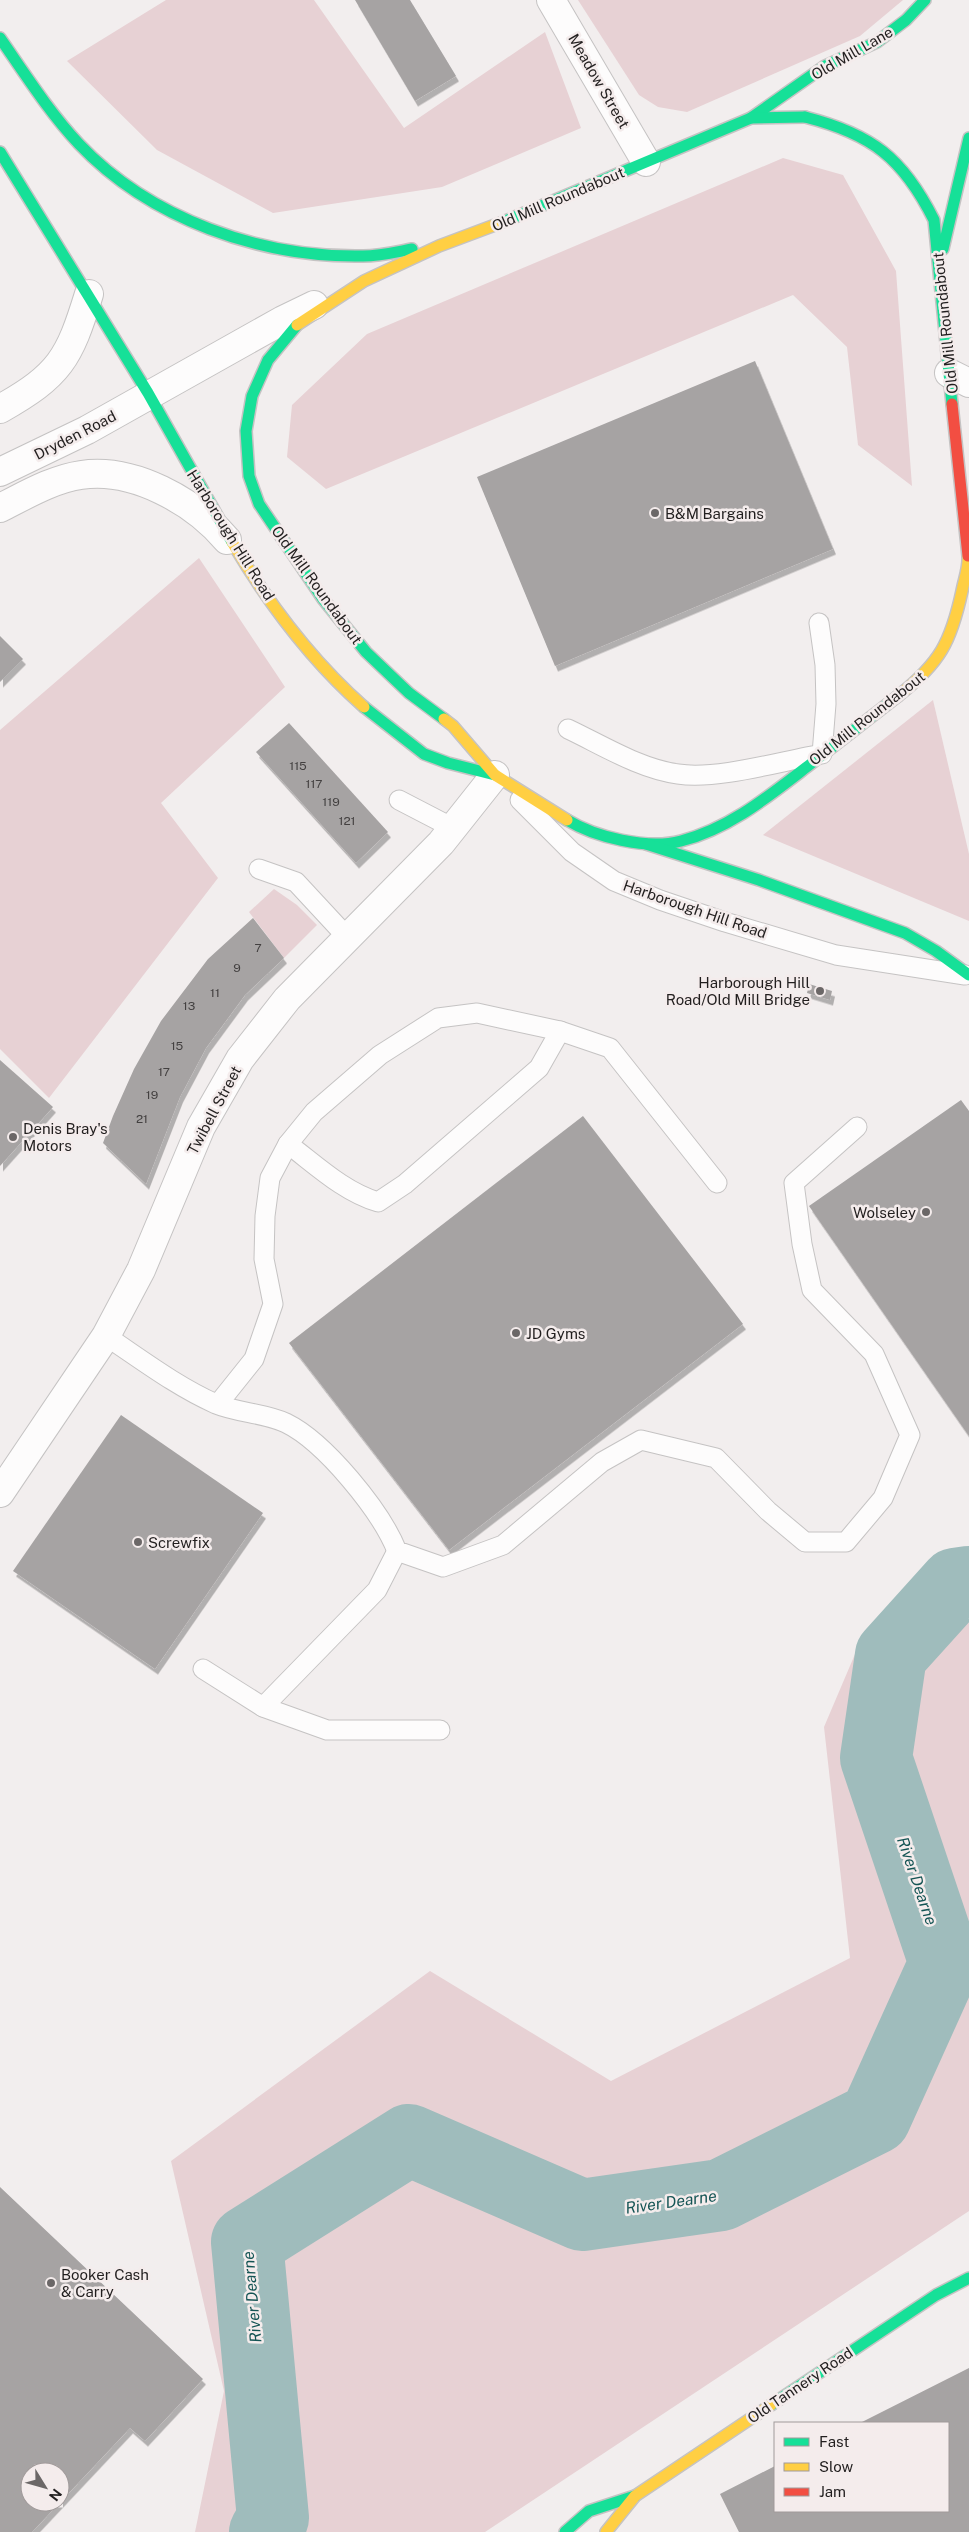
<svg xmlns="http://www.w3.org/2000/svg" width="969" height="2532" font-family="'Public Sans',sans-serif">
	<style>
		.green { fill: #e7d1d4 }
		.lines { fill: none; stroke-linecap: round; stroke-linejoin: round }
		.river { stroke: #9fbcbc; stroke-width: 72 }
		.building { fill: #a6a3a3; fill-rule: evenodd; filter: url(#shadow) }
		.lane-casing { stroke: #c5c3c3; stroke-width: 21 }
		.street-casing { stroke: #c5c3c3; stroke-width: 30 }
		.fast-casing { stroke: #c5c3c3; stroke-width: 14 }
		.slow-casing { stroke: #c5c3c3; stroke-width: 14 }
		.jam-casing { stroke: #c5c3c3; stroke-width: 14 }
		.lane { stroke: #fdfcfc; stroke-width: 19 }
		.street { stroke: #fdfcfc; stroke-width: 28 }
		.fast { stroke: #16e098; stroke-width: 11 }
		.slow { stroke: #ffcf43; stroke-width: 11 }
		.jam { stroke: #f24e42; stroke-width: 11 }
		.poi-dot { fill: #6b6767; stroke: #f4ecec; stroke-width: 2 }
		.labels { text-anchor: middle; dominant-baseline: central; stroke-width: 5; stroke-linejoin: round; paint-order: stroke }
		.number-label { font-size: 12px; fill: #434040 }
		.street-label { font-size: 15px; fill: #221f1f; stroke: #f4ecec }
		.poi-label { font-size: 15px; fill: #221f1f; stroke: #f4ecec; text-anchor: start }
		.water-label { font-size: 16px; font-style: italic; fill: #145454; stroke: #f4ecec }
	</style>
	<defs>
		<filter id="shadow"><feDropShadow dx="3" dy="5.5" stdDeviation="0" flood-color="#0004"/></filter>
	</defs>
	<rect width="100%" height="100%" fill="#f2eeee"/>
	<!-- green -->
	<g class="green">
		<path d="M 166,0 L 314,0 L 404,128 L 545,32 L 581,128 L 442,187 L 273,213 L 157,150 L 67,61 Z"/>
		<path d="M 578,0 L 903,0 L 860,36 L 687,112 L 658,107 L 639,95 Z"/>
		<path d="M 783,158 L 843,175 L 896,271 L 912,486 L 858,445 L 847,347 L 793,295 L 326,489 L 287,457 L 292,405 L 367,334 Z"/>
		<path d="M 199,558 L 285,687 L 161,803 L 218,878 L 49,1098 L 0,1049 L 0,730 Z"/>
		<path d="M 933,700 L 969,854 L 969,921 L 763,835 Z"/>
		<path d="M 274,889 L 297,905 L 317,925 L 284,958 L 249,912 Z"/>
		<path d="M 969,1565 L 969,2211 L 485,2532 L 195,2532 L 224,2391 L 171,2161 L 430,1971 L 611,2081 L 850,1958 L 824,1727 L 861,1640 Z"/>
	</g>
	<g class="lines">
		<!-- river -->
		<path class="river" d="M 265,2532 L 273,2518 L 247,2242 L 409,2140 L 582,2215 L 721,2195 L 875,2118 L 945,1963 L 876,1758 L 891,1655 L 955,1584 L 969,1582"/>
	</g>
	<!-- building -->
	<g class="building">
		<path d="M 355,0 L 410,0 L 456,76 L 415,101 Z"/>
		<path d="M 755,361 L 833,549 L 555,666 L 477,477 Z"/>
		<path d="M 0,636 L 23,659 L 0,682 Z"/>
		<path d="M 289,723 L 388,832 L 356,863 L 256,752 Z"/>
		<path d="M 253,918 L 284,958 L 245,995 L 206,1048 L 180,1097 L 146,1184 L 103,1143 L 113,1116 L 134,1069 L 161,1021 L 208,959 Z"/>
		<path d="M 809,984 L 832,991 L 830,1000 L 807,993 Z"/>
		<path d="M 0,1060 L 53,1107 L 0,1166 Z"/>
		<path d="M 961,1100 L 969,1111 L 969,1436 L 809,1206 Z"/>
		<path d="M 583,1116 L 743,1324 L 449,1550 L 289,1343 Z"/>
		<path d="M 121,1415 L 263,1513 L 155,1669 L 13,1571 Z"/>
		<path d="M 0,2187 L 203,2379 L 145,2441 L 130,2428 L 32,2532 L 0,2532 ZM 30,2472 L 60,2472 L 60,2502 L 30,2502 Z"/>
		<path d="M 969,2368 L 969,2532 L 739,2532 L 720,2494 L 775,2466 L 775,2511 L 948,2511 L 948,2423 L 860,2423 Z"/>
	</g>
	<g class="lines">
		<defs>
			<g id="lane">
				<path d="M 568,729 C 602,745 640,769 678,774 C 718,780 781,761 822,754 L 826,704 L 825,665 L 819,623"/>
				<path d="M 399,800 L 453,828"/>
				<path d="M 520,800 L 572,852 L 614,881 L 660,900 L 725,922 L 836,955 L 965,975"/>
				<path d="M 259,869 L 296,882 L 347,937"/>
				<path d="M 288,1144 C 316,1165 344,1192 378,1202 L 405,1184 L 539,1068 L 560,1031"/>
				<path d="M 106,1336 C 142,1360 176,1386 216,1404 C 238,1413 265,1413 286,1423 C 325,1442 381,1511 397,1551 L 443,1567 L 503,1545 L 602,1462 L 641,1440 L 716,1458 L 768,1511 L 805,1542 L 846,1542 L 883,1498 L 910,1435 L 874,1354 L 812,1290 L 802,1244 L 794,1183 L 857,1127"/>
				<path d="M 218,1404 L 254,1359 L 273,1304 L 264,1259 L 265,1216 L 270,1178 L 288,1144 L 314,1112 L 380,1055 L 438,1018 L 477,1013 L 560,1031 L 610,1048 L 717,1183"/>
				<path d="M 203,1669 L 263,1707 L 377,1590 L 397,1551"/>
				<path d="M 263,1707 L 327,1730 L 440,1730"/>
			</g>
			<g id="street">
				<path d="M 551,0 L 646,162"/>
				<path d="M 949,373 L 969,383"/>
				<path d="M 0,409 C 60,375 69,359 89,294"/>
				<path d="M 0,472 L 87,430 L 283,320 L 314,305"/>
				<path d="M 0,508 C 26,495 53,479 81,475 C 133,467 194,501 227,540"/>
				<path d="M 0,1493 L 106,1336 L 141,1270 L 201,1127 L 240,1059 L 287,999 L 441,843 L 495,775"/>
			</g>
			<g id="fast">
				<path d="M 0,38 C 25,74 49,112 79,144 C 150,219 261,258 363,256 C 380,256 396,252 412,249"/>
				<path d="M 805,117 C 872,134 903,158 934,220 L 952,404"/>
				<path d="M 751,118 L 825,66 L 877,42 L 906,20 L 925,0"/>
				<path d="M 0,152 L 148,393 L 232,542"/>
				<path d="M 503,222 L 751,118 L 805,117"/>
				<path d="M 943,249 L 969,138"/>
				<path d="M 297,325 L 268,360 L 252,396 L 246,431 L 249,476 L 259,504 L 323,599 L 366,652 L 409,693 L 444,719"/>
				<path d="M 364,707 L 424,754 L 448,763 L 495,775"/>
				<path d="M 567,820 C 595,837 647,850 681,841 C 729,829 769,796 808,766 C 838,743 868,719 898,696"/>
				<path d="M 646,844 L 759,880 L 905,933 L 936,951 L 969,975"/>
				<path d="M 771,2405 L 936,2295 L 969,2278"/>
				<path d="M 565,2532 L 589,2511 L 635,2496"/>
			</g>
			<g id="slow">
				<path d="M 297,325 L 364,281 L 439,246 L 503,222"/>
				<path d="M 232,542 C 268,603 311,660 364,707"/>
				<path d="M 898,696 C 940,663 951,642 962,591 C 964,580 969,567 968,556"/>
				<path d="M 444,719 L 453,726 L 495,775 L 567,820"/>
				<path d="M 606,2532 L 635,2496 L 771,2405"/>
			</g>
			<path id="jam" d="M 952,404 L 968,556"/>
		</defs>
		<!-- lane casing -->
		<use href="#lane" class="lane-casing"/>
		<!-- street casing -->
		<use href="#street" class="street-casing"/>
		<!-- fast casing -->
		<use href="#fast" class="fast-casing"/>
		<!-- slow casing -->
		<use href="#slow" class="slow-casing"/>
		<!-- jam casing -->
		<use href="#jam" class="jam-casing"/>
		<!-- lane -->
		<use href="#lane" class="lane"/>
		<!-- street -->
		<use href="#street" class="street"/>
		<!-- fast -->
		<use href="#fast" class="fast"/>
		<!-- slow -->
		<use href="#slow" class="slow"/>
		<!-- jam -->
		<use href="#jam" class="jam"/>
	</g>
	<!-- markers -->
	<g class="poi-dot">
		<circle cx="655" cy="513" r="5"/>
		<circle cx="820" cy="991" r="5"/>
		<circle cx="13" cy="1137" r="5"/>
		<circle cx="926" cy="1212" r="5"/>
		<circle cx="516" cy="1333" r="5"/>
		<circle cx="138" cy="1542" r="5"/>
		<circle cx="51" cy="2283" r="5"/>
	</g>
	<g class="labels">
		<!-- number labels -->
		<g class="number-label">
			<text x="298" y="766">115</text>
			<text x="314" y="784">117</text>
			<text x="331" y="802">119</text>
			<text x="347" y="821">121</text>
			<text x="258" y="948">7</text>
			<text x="237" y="968">9</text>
			<text x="215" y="993">11</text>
			<text x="189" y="1006">13</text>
			<text x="177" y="1046">15</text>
			<text x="164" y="1072">17</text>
			<text x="152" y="1095">19</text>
			<text x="142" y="1119">21</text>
		</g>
		<!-- street labels -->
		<g class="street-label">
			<text transform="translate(852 53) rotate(-30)">Old Mill Lane</text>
			<text transform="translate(599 81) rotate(60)">Meadow Street</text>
			<text transform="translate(558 199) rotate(-23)">Old Mill Roundabout</text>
			<text transform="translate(945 323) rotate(-96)">Old Mill Roundabout</text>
			<text transform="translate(75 435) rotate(-27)">Dryden Road</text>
			<text transform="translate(231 535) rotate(58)">Harborough Hill Road</text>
			<text transform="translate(317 585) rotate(54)">Old Mill Roundabout</text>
			<text transform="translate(867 718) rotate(-38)">Old Mill Roundabout</text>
			<text transform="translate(695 909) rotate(19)">Harborough Hill Road</text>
			<text transform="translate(214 1110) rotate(-62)">Twibell Street</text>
			<text transform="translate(800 2385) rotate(-34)">Old Tannery Road</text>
		</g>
		<!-- poi labels -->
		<g class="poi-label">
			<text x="665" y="513">B&amp;M Bargains</text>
			<text x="810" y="982" text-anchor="end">Harborough Hill<tspan x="810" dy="17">Road/Old Mill Bridge</tspan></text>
			<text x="23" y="1128">Denis Bray's<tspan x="23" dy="17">Motors</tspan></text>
			<text x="916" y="1212" text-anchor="end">Wolseley</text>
			<text x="526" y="1333">JD Gyms</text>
			<text x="148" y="1542">Screwfix</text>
			<text x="61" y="2274">Booker Cash<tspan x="61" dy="17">&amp; Carry</tspan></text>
		</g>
		<!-- water labels -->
		<g class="water-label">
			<text transform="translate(917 1881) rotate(71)">River Dearne</text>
			<text transform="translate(671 2202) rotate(-8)">River Dearne</text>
			<text transform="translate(252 2297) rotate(-95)">River Dearne</text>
		</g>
	</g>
	<!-- legend -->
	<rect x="774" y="2422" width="175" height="90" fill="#f4ecec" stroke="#a09a9a"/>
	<rect x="784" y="2438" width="25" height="8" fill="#16e098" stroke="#a09a9a"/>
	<text x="819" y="2447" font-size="15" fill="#221f1f">Fast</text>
	<rect x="784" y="2463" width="25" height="8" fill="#ffcf43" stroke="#a09a9a"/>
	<text x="819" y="2472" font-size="15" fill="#221f1f">Slow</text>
	<rect x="784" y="2488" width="25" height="8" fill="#f24e42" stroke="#a09a9a"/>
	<text x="819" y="2497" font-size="15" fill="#221f1f">Jam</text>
	<!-- north arrow -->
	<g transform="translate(45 2487) rotate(127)"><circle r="24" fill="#f4ecec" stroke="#a09a9a"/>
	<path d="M0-4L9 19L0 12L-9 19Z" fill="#6b6767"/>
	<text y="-8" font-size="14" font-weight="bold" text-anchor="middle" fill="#221f1f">N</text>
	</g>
</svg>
